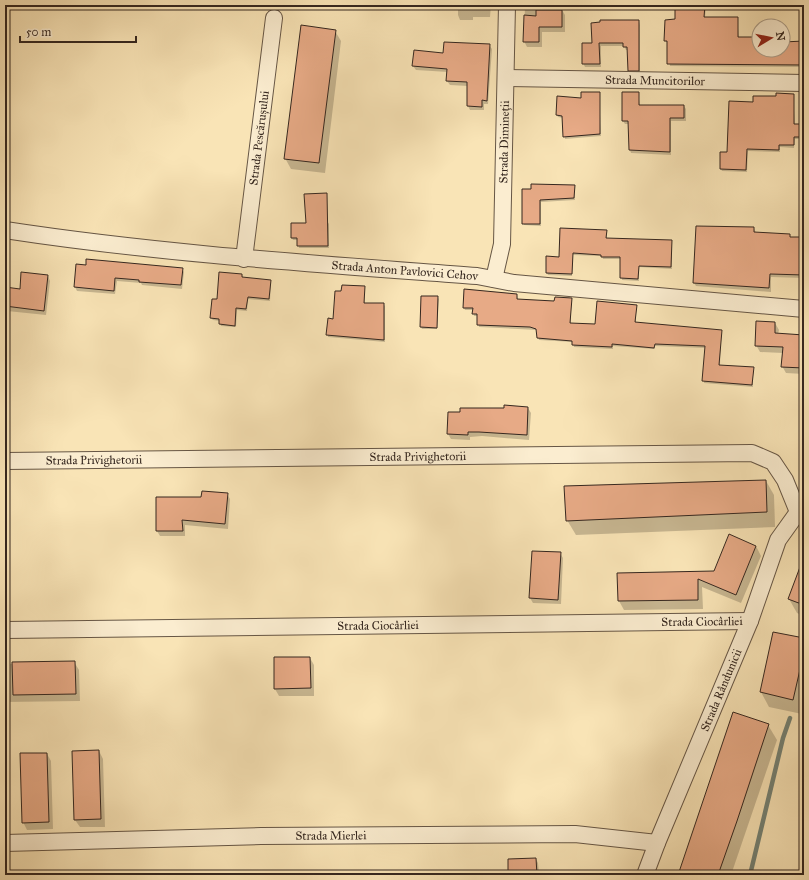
<svg xmlns="http://www.w3.org/2000/svg" width="809" height="880" font-family="'IM FELL Great Primer',serif">
	<style>
		.shadow { fill: #0003 }
		.lines { fill: none; stroke-linecap: round; stroke-linejoin: round }
		.stream { stroke: #748275; stroke-width: 4.5 }
		.building { fill: #e7aa86; stroke: #35271f }
		.street-casing { stroke: #665645; stroke-width: 18 }
		.street { stroke: #fbedd0; stroke-width: 16 }
		.labels { text-anchor: middle; dominant-baseline: central; stroke-width: 4; stroke-linejoin: round; paint-order: stroke }
		.street-label { font-size: 12px; fill: #35271f; stroke: #fbedd0 }
	</style>
	<rect width="100%" height="100%" fill="#f9e4b6"/>
	<filter id="stains"><feTurbulence type="fractalNoise" baseFrequency=".005" numOctaves="4"/><feColorMatrix values="0 0 0 0 .2 0 0 0 0 .09 0 0 0 0 .02 0 0 0 .5 -.17"/></filter>
	<radialGradient id="worn" r=".72"><stop offset=".6" stop-color="#630" stop-opacity="0"/><stop offset="1" stop-color="#630" stop-opacity=".3"/></radialGradient>
	<!-- shadow -->
	<g class="shadow">
		<path d="M 458,5 L 491,5 L 490,17 L 473,17 L 473,20 L 460,20 L 458,15 Z"/>
		<path d="M 525,5 L 548,5 L 548,10 L 562,10 L 565,15 L 565,32 L 542,32 L 542,47 L 527,47 L 524,41 Z"/>
		<path d="M 676,5 L 706,5 L 705,18 L 737,18 L 739,38 L 759,42 L 759,50 L 783,50 L 783,42 L 804,42 L 804,67 L 670,66 L 668,43 L 665,41 L 676,20 Z"/>
		<path d="M 639,21 L 640,25 L 640,74 L 631,73 L 629,70 L 629,50 L 626,50 L 624,46 L 601,46 L 601,67 L 585,67 L 583,63 L 601,23 Z"/>
		<path d="M 335,31 L 341,41 L 325,173 L 291,169 L 285,158 Z"/>
		<path d="M 489,45 L 492,49 L 488,104 L 484,104 L 484,110 L 470,110 L 468,106 L 468,86 L 450,85 L 447,81 L 448,72 L 416,70 L 413,66 L 444,54 Z"/>
		<path d="M 599,93 L 601,136 L 565,139 L 563,118 L 558,117 L 557,115 L 558,97 L 582,99 Z"/>
		<path d="M 638,93 L 640,106 L 684,106 L 686,109 L 686,121 L 671,121 L 671,155 L 631,153 L 630,150 L 629,124 L 625,124 L 623,121 Z"/>
		<path d="M 793,95 L 795,125 L 804,125 L 804,139 L 795,139 L 794,148 L 780,147 L 780,152 L 748,151 L 747,172 L 722,171 L 721,169 L 754,103 Z"/>
		<path d="M 574,186 L 575,200 L 541,202 L 541,226 L 524,225 L 523,190 Z"/>
		<path d="M 326,194 L 327,221 L 329,224 L 329,248 L 299,248 L 298,240 L 293,240 L 292,238 L 307,224 Z"/>
		<path d="M 754,228 L 756,233 L 789,235 L 791,238 L 804,238 L 804,278 L 771,277 L 771,292 L 696,286 L 694,283 Z"/>
		<path d="M 606,231 L 607,239 L 672,241 L 672,269 L 639,267 L 639,281 L 622,280 L 621,259 L 603,259 L 602,256 L 573,255 L 572,276 L 548,275 L 547,273 L 560,258 Z"/>
		<path d="M 77,265 L 182,269 L 184,272 L 182,289 L 142,285 L 141,283 L 117,281 L 115,294 L 77,291 L 75,287 Z"/>
		<path d="M 242,275 L 243,278 L 271,281 L 270,301 L 248,299 L 247,311 L 237,310 L 236,327 L 221,326 L 220,321 L 213,320 L 211,318 L 218,301 Z"/>
		<path d="M 48,276 L 50,281 L 46,315 L 7,311 L 5,307 L 5,299 Z"/>
		<path d="M 364,287 L 365,304 L 383,304 L 385,306 L 385,342 L 328,337 L 328,319 L 334,320 Z"/>
		<path d="M 517,295 L 518,300 L 555,302 L 571,299 L 571,324 L 596,325 L 636,306 L 636,323 L 721,331 L 720,366 L 753,368 L 753,387 L 704,383 L 706,348 L 655,346 L 655,349 L 613,346 L 613,349 L 574,347 L 573,342 L 539,340 L 537,330 L 479,327 L 478,316 L 474,316 L 473,310 L 465,310 L 464,308 Z"/>
		<path d="M 422,297 L 437,297 L 439,299 L 437,329 L 422,329 L 421,327 Z"/>
		<path d="M 775,323 L 779,330 L 778,334 L 804,336 L 804,374 L 786,373 L 782,366 L 783,353 L 760,352 L 756,345 Z"/>
		<path d="M 528,408 L 531,413 L 529,440 L 482,436 L 470,437 L 470,440 L 451,439 L 448,434 Z"/>
		<path d="M 766,481 L 774,495 L 775,527 L 576,535 L 567,520 Z"/>
		<path d="M 227,494 L 230,499 L 228,529 L 185,525 L 185,536 L 160,536 L 157,531 L 157,498 L 202,498 Z"/>
		<path d="M 756,546 L 761,556 L 741,603 L 702,587 L 703,609 L 624,610 L 619,601 L 618,574 L 714,572 Z"/>
		<path d="M 560,553 L 563,558 L 561,604 L 533,603 L 530,598 Z"/>
		<path d="M 804,560 L 804,616 L 797,613 L 789,599 Z"/>
		<path d="M 774,633 L 804,639 L 804,704 L 802,714 L 769,707 L 761,692 Z"/>
		<path d="M 310,658 L 314,665 L 314,696 L 279,696 L 275,689 Z"/>
		<path d="M 74,662 L 79,670 L 80,701 L 5,702 L 5,664 Z"/>
		<path d="M 768,725 L 777,740 L 731,875 L 679,875 Z"/>
		<path d="M 99,751 L 103,759 L 105,827 L 80,827 L 75,820 Z"/>
		<path d="M 47,754 L 51,761 L 53,829 L 27,830 L 23,822 Z"/>
		<path d="M 536,859 L 538,863 L 539,873 L 581,871 L 584,875 L 468,875 L 468,872 L 509,870 Z"/>
		<path d="M 218,870 L 220,875 L 5,875 L 5,872 Z"/>
	</g>
	<g class="lines">
		<!-- stream -->
		<path class="stream" d="M 750,875 L 783,738 L 790,718"/>
	</g>
	<!-- building -->
	<g class="building">
		<path d="M 675,5 L 705,5 L 704,17 L 738,17 L 738,37 L 759,37 L 759,50 L 783,50 L 783,42 L 804,41 L 804,65 L 667,64 L 667,41 L 664,41 L 665,20 L 675,19 Z"/>
		<path d="M 536,10 L 562,10 L 562,27 L 539,27 L 539,42 L 523,42 L 524,15 L 536,16 Z"/>
		<path d="M 600,20 L 639,20 L 639,71 L 628,71 L 627,47 L 623,47 L 623,43 L 599,43 L 600,64 L 582,64 L 582,43 L 592,43 L 591,23 L 600,22 Z"/>
		<path d="M 301,25 L 336,30 L 319,163 L 284,159 Z"/>
		<path d="M 444,42 L 490,44 L 487,101 L 482,100 L 482,107 L 467,106 L 467,82 L 446,81 L 447,69 L 412,66 L 414,50 L 443,53 Z"/>
		<path d="M 581,92 L 600,92 L 600,134 L 563,137 L 562,116 L 556,115 L 557,96 L 581,98 Z"/>
		<path d="M 622,92 L 639,92 L 639,105 L 684,105 L 684,118 L 670,118 L 670,152 L 629,150 L 628,121 L 622,121 Z"/>
		<path d="M 776,93 L 794,94 L 794,124 L 804,124 L 804,137 L 794,137 L 794,145 L 779,145 L 779,150 L 747,149 L 746,170 L 720,169 L 720,152 L 727,152 L 729,101 L 753,102 L 753,96 L 776,96 Z"/>
		<path d="M 531,184 L 575,185 L 574,198 L 540,200 L 540,224 L 522,224 L 522,189 L 531,189 Z"/>
		<path d="M 327,193 L 328,246 L 297,246 L 297,238 L 291,238 L 291,223 L 306,223 L 304,194 Z"/>
		<path d="M 696,226 L 754,227 L 754,232 L 790,234 L 790,237 L 804,237 L 804,275 L 770,274 L 769,288 L 693,283 Z"/>
		<path d="M 560,228 L 607,230 L 606,238 L 672,240 L 671,267 L 639,266 L 638,279 L 620,278 L 620,257 L 601,257 L 601,255 L 573,253 L 572,274 L 546,273 L 546,256 L 559,257 Z"/>
		<path d="M 86,259 L 183,268 L 181,285 L 139,282 L 139,280 L 115,278 L 114,291 L 74,287 L 76,264 L 86,265 Z"/>
		<path d="M 21,272 L 48,275 L 44,311 L 5,306 L 5,287 L 20,289 Z"/>
		<path d="M 219,272 L 242,274 L 242,277 L 271,280 L 269,299 L 248,297 L 246,309 L 236,308 L 235,326 L 219,324 L 219,319 L 210,318 L 212,299 L 217,299 Z"/>
		<path d="M 342,285 L 365,286 L 364,303 L 384,303 L 384,340 L 326,335 L 328,318 L 333,319 L 335,291 L 341,291 Z"/>
		<path d="M 464,289 L 517,294 L 517,299 L 554,301 L 555,297 L 572,298 L 570,323 L 595,324 L 597,301 L 637,305 L 635,322 L 722,330 L 719,365 L 754,367 L 752,385 L 702,381 L 705,346 L 655,344 L 654,348 L 612,344 L 612,347 L 572,345 L 572,341 L 537,338 L 536,329 L 530,327 L 477,325 L 477,314 L 472,314 L 473,308 L 463,308 Z"/>
		<path d="M 421,296 L 438,296 L 437,328 L 420,327 Z"/>
		<path d="M 756,321 L 775,322 L 775,333 L 804,335 L 804,368 L 781,367 L 783,347 L 755,346 Z"/>
		<path d="M 504,405 L 528,407 L 527,435 L 479,432 L 468,432 L 468,435 L 447,434 L 448,412 L 460,412 L 460,408 L 504,408 Z"/>
		<path d="M 766,480 L 767,512 L 566,521 L 564,486 Z"/>
		<path d="M 202,491 L 228,493 L 225,524 L 182,520 L 183,531 L 156,531 L 156,497 L 201,497 Z"/>
		<path d="M 729,534 L 756,546 L 736,595 L 698,579 L 698,600 L 618,601 L 617,573 L 714,571 Z"/>
		<path d="M 532,551 L 561,552 L 558,600 L 529,598 Z"/>
		<path d="M 803,559 L 804,559 L 804,605 L 788,599 Z"/>
		<path d="M 773,632 L 804,638 L 804,652 L 793,700 L 760,692 Z"/>
		<path d="M 274,657 L 310,657 L 311,688 L 274,689 Z"/>
		<path d="M 75,661 L 76,694 L 13,695 L 12,662 Z"/>
		<path d="M 733,712 L 769,724 L 737,821 L 718,875 L 678,875 Z"/>
		<path d="M 99,750 L 101,819 L 74,820 L 72,751 Z"/>
		<path d="M 20,753 L 47,753 L 49,822 L 22,823 Z"/>
		<path d="M 536,858 L 537,875 L 508,875 L 508,859 Z"/>
	</g>
	<g class="lines">
		<defs>
			<g id="street">
				<path id="s1" d="M 506,78 L 804,83"/>
				<path id="s2" d="M 5,230 C 162,254 319,264 477,276 L 514,283 L 804,309"/>
				<path id="s3" d="M 244,259 L 274,18"/>
				<path id="s4" d="M 494,279 L 502,244 L 507,5"/>
				<path id="s5" d="M 5,461 L 752,453 L 773,462 L 785,480 L 798,512"/>
				<path id="s6" d="M 5,630 L 750,621"/>
				<path id="s7" d="M 5,843 L 261,836 L 575,834 L 657,843"/>
				<path id="s8" d="M 645,875 L 657,843 L 750,621 L 778,540 L 798,512 L 804,514"/>
			</g>
		</defs>
		<!-- street casing -->
		<use href="#street" class="street-casing"/>
		<!-- street -->
		<use href="#street" class="street"/>
	</g>
	<g class="labels">
		<!-- street labels -->
		<g class="street-label">
			<text stroke="none"><textPath href="#s1" startOffset="149">Strada Muncitorilor</textPath></text>
			<text stroke="none"><textPath href="#s3" startOffset="122">Strada Pescărușului</textPath></text>
			<text stroke="none"><textPath href="#s4" startOffset="138">Strada Dimineții</textPath></text>
			<text stroke="none"><textPath href="#s2" startOffset="402">Strada Anton Pavlovici Cehov</textPath></text>
			<text stroke="none"><textPath href="#s5" startOffset="413">Strada Privighetorii</textPath></text>
			<text stroke="none"><textPath href="#s5" startOffset="89">Strada Privighetorii</textPath></text>
			<text stroke="none"><textPath href="#s6" startOffset="697">Strada Ciocârliei</textPath></text>
			<text stroke="none"><textPath href="#s6" startOffset="373">Strada Ciocârliei</textPath></text>
			<text stroke="none"><textPath href="#s8" startOffset="200">Strada Rândunicii</textPath></text>
			<text stroke="none"><textPath href="#s7" startOffset="326">Strada Mierlei</textPath></text>
		</g>
	</g>
	<!-- margin -->
	<rect width="809" height="880" fill="none" stroke="#f9e4b6" stroke-width="20"/>
	<rect x="6" y="6" width="797" height="868" fill="none" stroke="#35271f" stroke-width="2"/>
	<rect x="10" y="10" width="789" height="860" fill="none" stroke="#35271f"/>
	<!-- north arrow -->
	<g transform="translate(771 38) rotate(80)"><circle r="19" fill="#fbedd0" stroke="#ac9e89"/>
	<path d="M0-3L7 15L0 10L-7 15Z" fill="#8f2418"/>
	<text y="-6" font-size="11" font-weight="bold" text-anchor="middle" fill="#35271f">N</text>
	</g>
	<!-- scale -->
	<path d="M20 36v6h116v-6" fill="none" stroke="#35271f" stroke-width="2"/>
	<text x="26" y="36" font-size="12" fill="#35271f" stroke="#fbedd0" stroke-width="3" paint-order="stroke">50 m</text>
	<rect width="100%" height="100%" filter="url(#stains)"/>
	<rect width="100%" height="100%" fill="url(#worn)"/>
</svg>
